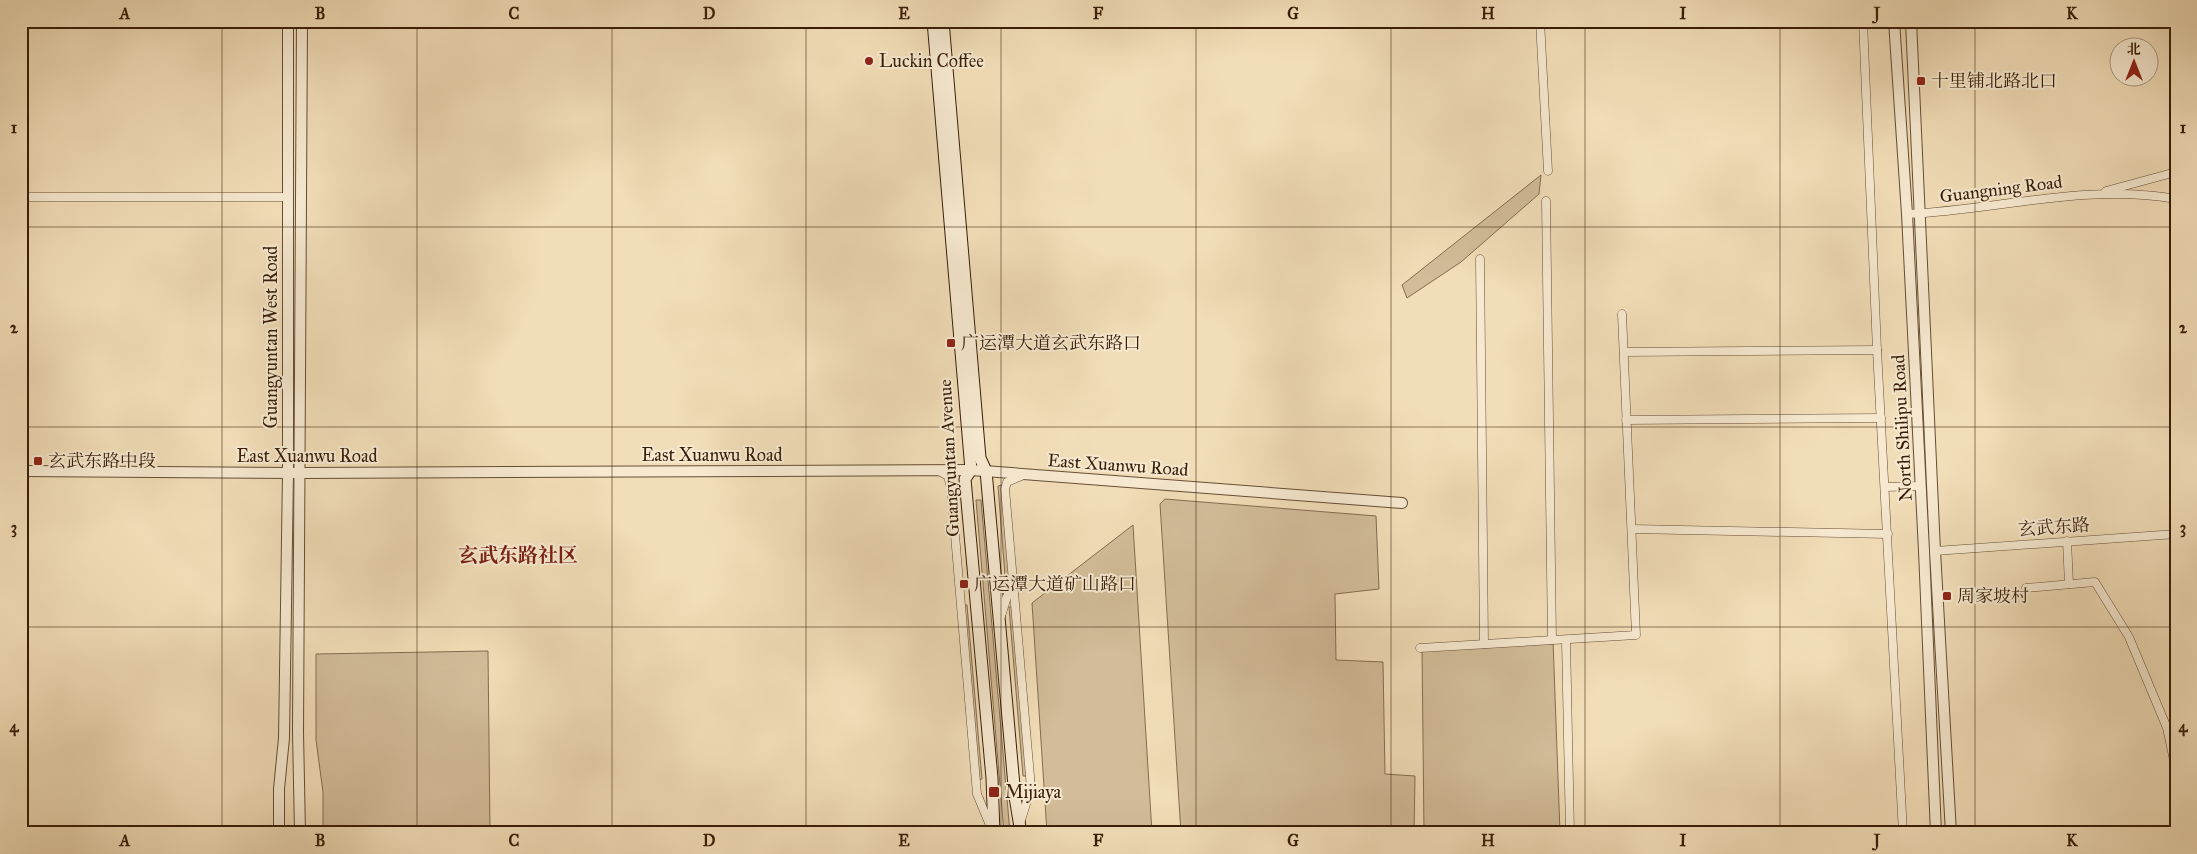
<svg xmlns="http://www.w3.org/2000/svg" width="2197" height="854" font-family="'IM FELL Great Primer','Noto Serif SC',serif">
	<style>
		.green { fill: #d2bc99; stroke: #856c50 }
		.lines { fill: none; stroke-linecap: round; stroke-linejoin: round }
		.minor-casing { stroke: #664d34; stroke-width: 9 }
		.tertiary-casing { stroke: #664d34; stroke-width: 12 }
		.secondary-casing { stroke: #381d08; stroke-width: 13 }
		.minor { stroke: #f6e9d0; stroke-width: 8 }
		.tertiary { stroke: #f6e9d0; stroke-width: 10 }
		.secondary { stroke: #f6e9d0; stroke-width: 11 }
		.grid { fill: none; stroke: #381d08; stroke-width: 1; stroke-opacity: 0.55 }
		.poi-dot { fill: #8f2418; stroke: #f6e9d0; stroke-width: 2 }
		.labels { text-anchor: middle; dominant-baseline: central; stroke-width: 4; stroke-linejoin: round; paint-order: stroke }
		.poi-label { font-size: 18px; fill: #381d08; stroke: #f6e9d0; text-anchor: start }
		.street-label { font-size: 18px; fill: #381d08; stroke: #f6e9d0 }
		.quarter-label { font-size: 20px; font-weight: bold; fill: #7a1f14; stroke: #f6e9d0 }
		.neatline { fill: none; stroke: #381d08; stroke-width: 2 }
		.grid-label { font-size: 16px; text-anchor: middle; font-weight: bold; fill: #381d08 }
	</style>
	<rect width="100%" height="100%" fill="#f1ddb7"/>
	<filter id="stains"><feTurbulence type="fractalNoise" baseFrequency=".004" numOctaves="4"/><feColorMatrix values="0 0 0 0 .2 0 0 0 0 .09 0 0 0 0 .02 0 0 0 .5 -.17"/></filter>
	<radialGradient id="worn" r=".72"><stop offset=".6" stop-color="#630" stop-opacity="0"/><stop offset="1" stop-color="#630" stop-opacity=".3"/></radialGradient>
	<!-- green -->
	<g class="green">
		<path d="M 1541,175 L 1539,194 L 1461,262 L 1407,298 L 1402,285 Z"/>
		<path d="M 1002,485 L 1010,576 L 1005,576 L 998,486 Z"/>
		<path d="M 1165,499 L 1376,516 L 1379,589 L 1335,594 L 1336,660 L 1383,662 L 1385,774 L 1415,776 L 1414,833 L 1181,833 L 1160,504 Z"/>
		<path d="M 976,500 L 981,500 L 1010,833 L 1004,833 Z"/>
		<path d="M 1133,525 L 1152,833 L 1047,833 L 1032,603 Z"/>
		<path d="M 963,605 L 967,605 L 982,779 L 978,780 Z"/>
		<path d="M 1009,607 L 1012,607 L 1027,776 L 1023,776 Z"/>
		<path d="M 1553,640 L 1560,833 L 1424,833 L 1422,648 Z"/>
		<path d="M 488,651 L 490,833 L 323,833 L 323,792 L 316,740 L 316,654 Z"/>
	</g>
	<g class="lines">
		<defs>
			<g id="minor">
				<path d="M 1540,21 L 1548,171"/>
				<path d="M 1863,21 L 1877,350 L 1903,833"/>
				<path d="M 2106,191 L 2176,172"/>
				<path d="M 21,197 L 287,197"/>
				<path d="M 1546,201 L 1552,640"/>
				<path d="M 1907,214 C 1997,210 2086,183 2176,199"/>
				<path d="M 1480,259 L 1484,644"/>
				<path d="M 1624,352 L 1877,350"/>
				<path d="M 1626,420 L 1881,418"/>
				<path d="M 939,471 L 948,476 L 951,488 L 977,794 L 992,830"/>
				<path d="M 1021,476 L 1007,482 L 1005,489 L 1031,788 L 1021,820"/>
				<path d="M 1885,487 L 1921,486"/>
				<path d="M 1632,529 L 1888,534"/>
				<path d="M 2067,541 L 2069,584"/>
				<path d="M 1935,551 L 2176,534"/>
				<path d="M 2026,588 L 2095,582 L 2129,637 L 2167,728 L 2176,770"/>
				<path d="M 1001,616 L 1011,584"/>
				<path d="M 1566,640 L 1570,833"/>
				<path d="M 1420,648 L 1636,635 L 1622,314"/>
			</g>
			<g id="tertiary">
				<path d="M 1894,21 L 1907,214 L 1924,551 L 1936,833"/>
				<path d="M 1911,21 L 1935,551 L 1951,833"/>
				<path d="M 21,471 L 301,473 L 971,470 L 1402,503"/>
				<path d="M 279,833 L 279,789 L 284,738 L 288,473 L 288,21"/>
				<path d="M 300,833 L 298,732 L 302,21"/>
			</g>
			<g id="secondary">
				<path d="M 933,21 L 971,470 L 965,479 L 992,778 L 994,833"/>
				<path d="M 943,21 L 980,458 L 986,471 L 1015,797 L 1021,833"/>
			</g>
		</defs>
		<!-- minor casing -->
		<use href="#minor" class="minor-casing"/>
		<!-- tertiary casing -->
		<use href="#tertiary" class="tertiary-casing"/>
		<!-- secondary casing -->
		<use href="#secondary" class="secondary-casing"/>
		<!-- minor -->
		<use href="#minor" class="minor"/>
		<!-- tertiary -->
		<use href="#tertiary" class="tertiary"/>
		<!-- secondary -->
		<use href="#secondary" class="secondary"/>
	</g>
	<!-- grid -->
	<path class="grid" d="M 222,21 L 222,833M 417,21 L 417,833M 612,21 L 612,833M 806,21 L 806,833M 1001,21 L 1001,833M 1196,21 L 1196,833M 1391,21 L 1391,833M 1585,21 L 1585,833M 1780,21 L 1780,833M 1975,21 L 1975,833M 21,227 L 2176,227M 21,427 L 2176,427M 21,627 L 2176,627"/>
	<!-- markers -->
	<g class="poi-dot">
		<circle cx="869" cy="61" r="5"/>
		<rect x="1916" y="76" width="10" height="10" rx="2.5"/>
		<rect x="946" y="338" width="10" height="10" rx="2.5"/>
		<rect x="33" y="456" width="10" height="10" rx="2.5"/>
		<rect x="959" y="579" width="10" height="10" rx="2.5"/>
		<rect x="1942" y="591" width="10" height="10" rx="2.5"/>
		<rect x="988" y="786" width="12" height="12" rx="2.5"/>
	</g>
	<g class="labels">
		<!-- poi labels -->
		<g class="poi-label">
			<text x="879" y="61">Luckin Coffee</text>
			<text x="1931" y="81">十里铺北路北口</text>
			<text x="961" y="343">广运潭大道玄武东路口</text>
			<text x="48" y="461">玄武东路中段</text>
			<text x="974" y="584">广运潭大道矿山路口</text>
			<text x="1957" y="596">周家坡村</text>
			<text x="1005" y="792">Mijiaya</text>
		</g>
		<!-- street labels -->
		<g class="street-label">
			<text transform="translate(2001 189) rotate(-7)">Guangning Road</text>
			<text transform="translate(271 337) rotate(-90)">Guangyuntan West Road</text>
			<text transform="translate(1902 428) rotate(-93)">North Shilipu Road</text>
			<text x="712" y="455">East Xuanwu Road</text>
			<text x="307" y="456">East Xuanwu Road</text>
			<text transform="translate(949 458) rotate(-93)">Guangyuntan Avenue</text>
			<text transform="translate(1118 465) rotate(4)">East Xuanwu Road</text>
			<text transform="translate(2054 527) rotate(-4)">玄武东路</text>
		</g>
		<!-- quarter labels -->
		<g class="quarter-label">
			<text x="518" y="555">玄武东路社区</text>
		</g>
	</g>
	<!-- margin -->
	<rect width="2197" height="854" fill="none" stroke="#f1ddb7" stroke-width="55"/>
	<!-- north arrow -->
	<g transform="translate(2134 62)"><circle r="24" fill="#f6e9d0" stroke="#aa9780"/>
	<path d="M0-4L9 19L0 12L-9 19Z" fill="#8f2418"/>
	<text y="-8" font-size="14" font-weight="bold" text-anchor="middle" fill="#381d08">北</text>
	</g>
	<rect x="28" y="28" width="2142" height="798" class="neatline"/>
	<g class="grid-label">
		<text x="125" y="19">A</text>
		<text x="320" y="19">B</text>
		<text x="514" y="19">C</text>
		<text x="709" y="19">D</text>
		<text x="904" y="19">E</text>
		<text x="1098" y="19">F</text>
		<text x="1293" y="19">G</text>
		<text x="1488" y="19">H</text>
		<text x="1683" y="19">I</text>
		<text x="1877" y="19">J</text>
		<text x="2072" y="19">K</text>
		<text x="14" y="133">1</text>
		<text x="2183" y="133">1</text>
		<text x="14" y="333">2</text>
		<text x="2183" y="333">2</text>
		<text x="14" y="533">3</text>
		<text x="2183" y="533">3</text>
		<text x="14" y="732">4</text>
		<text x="2183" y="732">4</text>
		<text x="125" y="846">A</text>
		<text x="320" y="846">B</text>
		<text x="514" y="846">C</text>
		<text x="709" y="846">D</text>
		<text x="904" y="846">E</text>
		<text x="1098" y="846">F</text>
		<text x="1293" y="846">G</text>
		<text x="1488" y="846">H</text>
		<text x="1683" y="846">I</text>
		<text x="1877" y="846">J</text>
		<text x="2072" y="846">K</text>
	</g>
	<rect width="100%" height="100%" filter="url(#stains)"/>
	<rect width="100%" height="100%" fill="url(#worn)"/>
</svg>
